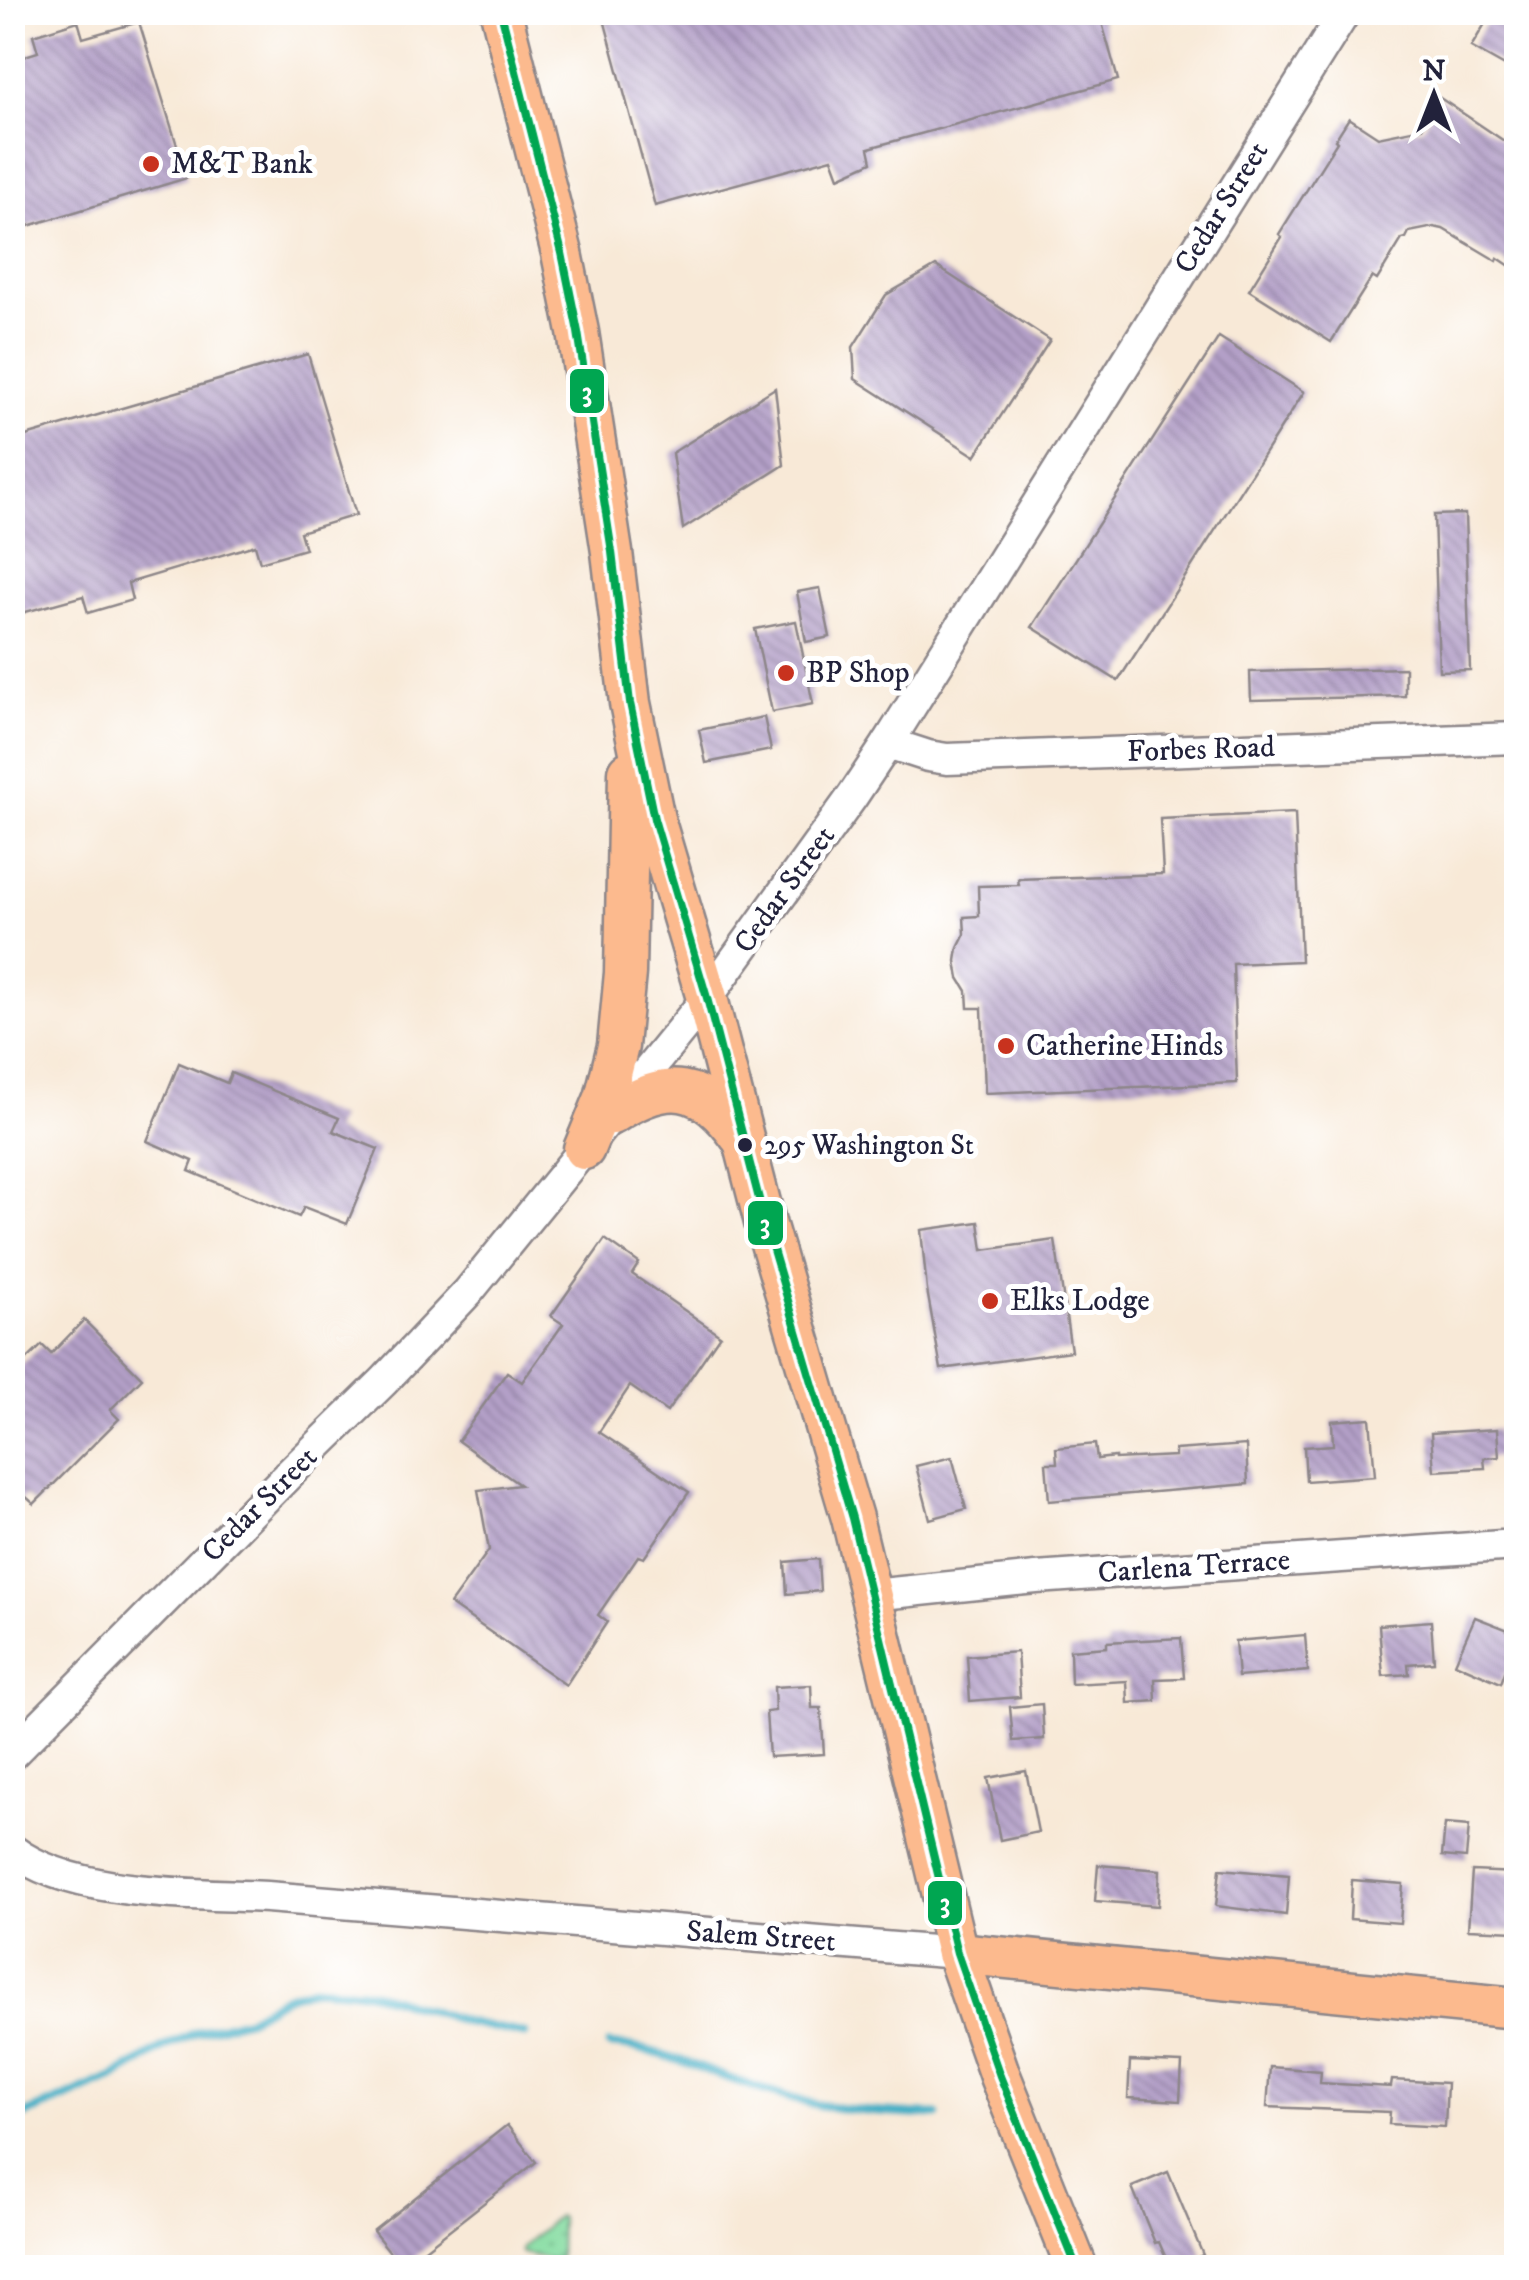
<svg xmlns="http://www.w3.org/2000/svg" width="1529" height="2280" font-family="'IM FELL DW Pica',serif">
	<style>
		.green { fill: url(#green-dots); stroke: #537f6e; stroke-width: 2.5 }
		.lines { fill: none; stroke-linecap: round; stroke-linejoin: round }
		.stream { stroke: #46afc5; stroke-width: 9 }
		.building { fill: url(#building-back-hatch) }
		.minor-casing { stroke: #8d8689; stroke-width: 35 }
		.major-casing { stroke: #8d8689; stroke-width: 45 }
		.minor { stroke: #fff; stroke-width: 30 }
		.major { stroke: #fcba8e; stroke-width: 40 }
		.bus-1-casing { stroke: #fff; stroke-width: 15 }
		.bus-1 { stroke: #00a651; stroke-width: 8 }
		.poi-dot { fill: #c8321e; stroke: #fff; stroke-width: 4 }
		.bus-dot { fill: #22223b; stroke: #fff; stroke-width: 4 }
		.labels { text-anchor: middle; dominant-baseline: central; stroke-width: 10; stroke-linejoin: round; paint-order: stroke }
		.bus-label { font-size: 28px; fill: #22223b; stroke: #fff; text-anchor: start }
		.poi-label { font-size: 30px; fill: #22223b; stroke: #fff; text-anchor: start }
		.street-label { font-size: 30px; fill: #22223b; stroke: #fff }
		.line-badge { stroke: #fff; stroke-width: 4 }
		.badge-label { font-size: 28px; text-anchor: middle; font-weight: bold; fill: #fff }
	</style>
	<defs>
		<pattern id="green-dots" width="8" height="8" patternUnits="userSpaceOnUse" patternTransform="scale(2.5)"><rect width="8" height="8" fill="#84dca0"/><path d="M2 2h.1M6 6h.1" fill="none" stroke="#72bc8b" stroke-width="1.8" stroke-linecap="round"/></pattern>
		<pattern id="building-back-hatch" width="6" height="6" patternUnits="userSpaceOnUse" patternTransform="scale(2.5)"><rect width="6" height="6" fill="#b4a0c8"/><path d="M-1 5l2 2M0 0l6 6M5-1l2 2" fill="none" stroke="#9282a4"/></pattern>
	</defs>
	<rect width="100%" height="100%" fill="#fff"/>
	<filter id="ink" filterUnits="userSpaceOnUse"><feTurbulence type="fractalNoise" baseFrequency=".01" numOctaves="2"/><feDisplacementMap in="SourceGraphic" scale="20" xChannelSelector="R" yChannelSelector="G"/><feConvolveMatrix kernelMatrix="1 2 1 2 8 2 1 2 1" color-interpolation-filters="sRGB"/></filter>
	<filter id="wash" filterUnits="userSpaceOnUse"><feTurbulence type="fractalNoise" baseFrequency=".0048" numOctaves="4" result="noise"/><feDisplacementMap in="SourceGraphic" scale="40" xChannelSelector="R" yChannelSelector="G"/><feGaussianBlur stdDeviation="2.25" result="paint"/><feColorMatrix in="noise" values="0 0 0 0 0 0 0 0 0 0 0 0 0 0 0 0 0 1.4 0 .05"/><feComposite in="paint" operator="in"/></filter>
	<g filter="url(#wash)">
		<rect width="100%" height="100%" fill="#f8e9d7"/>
		<!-- green -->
		<path class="green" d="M 557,2216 L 560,2218 L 559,2261 L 521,2253 L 521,2248 Z"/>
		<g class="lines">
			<!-- stream -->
			<g class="stream">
				<path d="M 609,2045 C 651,2047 691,2065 730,2079 C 752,2087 775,2093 797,2100 C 838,2111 895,2114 937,2115"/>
				<path d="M 12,2120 L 114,2077 L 164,2047 L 197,2032 L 247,2019 L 286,1996 L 313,1988 L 363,1991 L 389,1997 L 466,2022 L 525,2034"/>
			</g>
		</g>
		<g id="blocks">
			<!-- building -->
			<g class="building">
				<path d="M 602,12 L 1099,12 L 1118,80 L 869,148 L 872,162 L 839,177 L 832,158 L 655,206 Z"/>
				<path d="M 1492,12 L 1516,12 L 1516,53 L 1510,69 L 1471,47 Z"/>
				<path d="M 78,21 L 83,38 L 139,22 L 187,178 L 12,231 L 12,60 L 38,52 L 33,35 Z"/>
				<path d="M 1440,98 L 1516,149 L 1516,270 L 1498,258 L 1497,261 L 1443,229 L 1434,227 L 1409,232 L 1406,238 L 1402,239 L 1377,280 L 1372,277 L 1331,342 L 1249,290 L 1282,237 L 1279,234 L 1337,142 L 1335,140 L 1349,118 L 1378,137 L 1422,128 Z"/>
				<path d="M 936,266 L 1050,340 L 975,456 L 855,379 L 853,347 L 886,295 Z"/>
				<path d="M 1219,337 L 1304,392 L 1118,681 L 1032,627 Z"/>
				<path d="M 308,354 L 356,515 L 300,532 L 305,549 L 260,562 L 255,545 L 128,583 L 132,600 L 88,613 L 83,596 L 22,613 L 12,580 L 12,440 Z"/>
				<path d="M 775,388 L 784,465 L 683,529 L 672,453 Z"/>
				<path d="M 1465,514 L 1470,670 L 1439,671 L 1434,515 Z"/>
				<path d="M 820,588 L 830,637 L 806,642 L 797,592 Z"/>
				<path d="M 796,621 L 813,704 L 772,712 L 755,629 Z"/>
				<path d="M 1405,668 L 1405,696 L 1251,700 L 1250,672 Z"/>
				<path d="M 764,717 L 771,750 L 706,763 L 699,730 Z"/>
				<path d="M 1295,813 L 1301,961 L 1233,964 L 1237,1083 L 985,1093 L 982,1008 L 968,1008 L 967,991 L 959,978 L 956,961 L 958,948 L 965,934 L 964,917 L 979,916 L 978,886 L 1019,885 L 1018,879 L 1163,874 L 1160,819 Z"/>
				<path d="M 179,1063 L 227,1083 L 231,1073 L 339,1118 L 333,1131 L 378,1149 L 347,1224 L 304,1207 L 299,1217 L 189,1171 L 193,1161 L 147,1141 Z"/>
				<path d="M 979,1222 L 983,1250 L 1055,1240 L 1071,1351 L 941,1369 L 927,1290 L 921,1230 Z"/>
				<path d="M 605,1239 L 639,1263 L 632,1274 L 720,1335 L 667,1412 L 630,1386 L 599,1432 L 689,1492 L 644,1558 L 638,1556 L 598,1615 L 607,1622 L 566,1685 L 450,1604 L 489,1550 L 478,1490 L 520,1485 L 458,1441 L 507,1372 L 522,1382 L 563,1324 L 551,1316 Z"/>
				<path d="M 84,1320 L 142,1378 L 110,1410 L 119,1419 L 34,1504 L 25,1496 L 12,1508 L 12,1374 L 42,1345 L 51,1354 Z"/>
				<path d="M 1370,1418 L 1375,1476 L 1306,1481 L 1304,1447 L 1333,1445 L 1332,1421 Z"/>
				<path d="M 1497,1429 L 1499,1457 L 1484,1458 L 1485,1468 L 1434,1471 L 1431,1433 Z"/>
				<path d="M 1095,1444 L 1097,1459 L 1115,1457 L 1115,1459 L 1175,1456 L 1175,1450 L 1246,1445 L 1248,1484 L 1049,1501 L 1046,1463 L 1057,1463 L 1056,1448 Z"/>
				<path d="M 952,1457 L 966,1509 L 930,1519 L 916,1466 Z"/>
				<path d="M 818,1559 L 820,1591 L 787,1594 L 785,1562 Z"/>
				<path d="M 1475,1617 L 1516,1633 L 1516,1677 L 1505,1672 L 1501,1683 L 1455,1663 Z"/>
				<path d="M 1431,1621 L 1434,1662 L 1408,1664 L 1409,1674 L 1383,1676 L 1379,1625 Z"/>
				<path d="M 1305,1635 L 1308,1671 L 1238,1677 L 1235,1641 Z"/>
				<path d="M 1181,1638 L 1184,1678 L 1155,1679 L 1156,1701 L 1128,1703 L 1127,1681 L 1071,1684 L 1070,1650 L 1107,1647 L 1107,1642 Z"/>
				<path d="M 1017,1652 L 1020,1697 L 970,1701 L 967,1656 Z"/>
				<path d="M 811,1685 L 812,1708 L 821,1708 L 824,1754 L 769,1757 L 766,1712 L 775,1711 L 774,1687 Z"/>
				<path d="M 1042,1704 L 1044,1739 L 1013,1741 L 1010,1707 Z"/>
				<path d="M 1026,1771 L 1038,1832 L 1000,1840 L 988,1778 Z"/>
				<path d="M 1445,1824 L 1469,1826 L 1466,1858 L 1442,1856 Z"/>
				<path d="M 1098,1865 L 1160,1870 L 1158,1906 L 1095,1901 Z"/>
				<path d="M 1220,1869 L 1289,1875 L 1286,1915 L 1216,1906 Z"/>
				<path d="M 1472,1871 L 1516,1873 L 1516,1931 L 1468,1929 Z"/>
				<path d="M 1352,1880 L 1403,1884 L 1400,1923 L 1350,1919 Z"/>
				<path d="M 1130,2061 L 1182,2063 L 1180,2101 L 1128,2098 Z"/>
				<path d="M 1270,2067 L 1321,2071 L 1320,2083 L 1391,2087 L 1392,2080 L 1447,2083 L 1445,2127 L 1389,2124 L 1390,2112 L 1267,2107 Z"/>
				<path d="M 507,2125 L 536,2162 L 402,2267 L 373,2231 Z"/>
				<path d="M 1168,2172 L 1203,2255 L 1173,2268 L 1170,2268 L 1159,2242 L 1155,2243 L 1132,2187 Z"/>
			</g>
		</g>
	</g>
	<g filter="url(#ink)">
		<use href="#blocks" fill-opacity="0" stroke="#8d8689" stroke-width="2.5"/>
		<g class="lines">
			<defs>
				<g id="minor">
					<path d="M 888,743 L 928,756 L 947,759 L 1516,738"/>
					<path d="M 872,1595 L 1036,1578 L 1516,1545"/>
					<path d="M 12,1754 L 290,1473 L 384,1381 L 468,1292 L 707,998 L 852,797 L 888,743 L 1345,12"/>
					<path d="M 12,1850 C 74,1897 192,1893 267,1897 L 957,1953"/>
				</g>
				<g id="major">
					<path d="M 501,12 L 562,253 L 578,332 L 612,552 L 630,703 L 654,819 L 707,998 L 766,1226 L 852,1518 L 957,1953 L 1000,2076 L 1077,2268"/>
					<path d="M 612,1114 C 668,1078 701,1082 740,1136"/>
					<path d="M 584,1149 L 605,1098 L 618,1046 L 625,973 L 629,772"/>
					<path d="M 957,1953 L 1516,2008"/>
				</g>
			</defs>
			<!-- minor casing -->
			<use href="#minor" class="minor-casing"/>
			<!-- major casing -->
			<use href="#major" class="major-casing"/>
			<!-- minor -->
			<use href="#minor" class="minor"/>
			<!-- major -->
			<use href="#major" class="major"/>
			<defs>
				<path id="bus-1" d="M 501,12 L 562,253 L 578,332 L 612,552 L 630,703 L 654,819 L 707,998 L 766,1226 L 852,1518 L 957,1953 L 1000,2076 L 1077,2268"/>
			</defs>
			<!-- bus-1 casing -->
			<use href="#bus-1" class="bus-1-casing"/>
			<!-- bus-1 -->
			<use href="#bus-1" class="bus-1"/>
		</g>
	</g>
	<!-- markers -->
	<g class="poi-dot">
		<circle cx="151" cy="164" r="10"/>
		<circle cx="786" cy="673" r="10"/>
		<circle cx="1006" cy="1046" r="10"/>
		<circle cx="990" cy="1301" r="10"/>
	</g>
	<circle class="bus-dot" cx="745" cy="1145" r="9"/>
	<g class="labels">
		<!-- bus labels -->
		<g class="bus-label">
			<text x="764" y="1145">295 Washington St</text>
		</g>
		<!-- poi labels -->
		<g class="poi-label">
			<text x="171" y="164">M&amp;T Bank</text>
			<text x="806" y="673">BP Shop</text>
			<text x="1026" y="1046">Catherine Hinds</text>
			<text x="1010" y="1301">Elks Lodge</text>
		</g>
		<!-- street labels -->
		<g class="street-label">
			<text transform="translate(1222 208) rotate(-58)">Cedar Street</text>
			<text transform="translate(1201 750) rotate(-2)">Forbes Road</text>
			<text transform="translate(785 890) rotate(-54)">Cedar Street</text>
			<text transform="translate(260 1505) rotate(-45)">Cedar Street</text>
			<text transform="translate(1194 1567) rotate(-4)">Carlena Terrace</text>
			<text transform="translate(761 1937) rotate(4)">Salem Street</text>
		</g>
	</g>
	<g class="line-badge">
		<rect x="568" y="367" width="38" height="48" rx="10" fill="#00a651"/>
		<rect x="746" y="1199" width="39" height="48" rx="10" fill="#00a651"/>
		<rect x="926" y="1879" width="38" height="48" rx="10" fill="#00a651"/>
	</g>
	<g class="badge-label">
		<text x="587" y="401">3</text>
		<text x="765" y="1233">3</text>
		<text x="945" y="1912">3</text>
	</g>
	<!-- margin -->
	<rect width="1529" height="2280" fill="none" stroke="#fff" stroke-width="50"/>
	<!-- north arrow -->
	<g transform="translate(1434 95)" stroke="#ffffff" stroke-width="8" paint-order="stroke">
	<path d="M0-8L18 38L0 25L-18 38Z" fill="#22223b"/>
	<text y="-15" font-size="28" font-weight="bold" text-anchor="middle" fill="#22223b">N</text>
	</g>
</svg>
